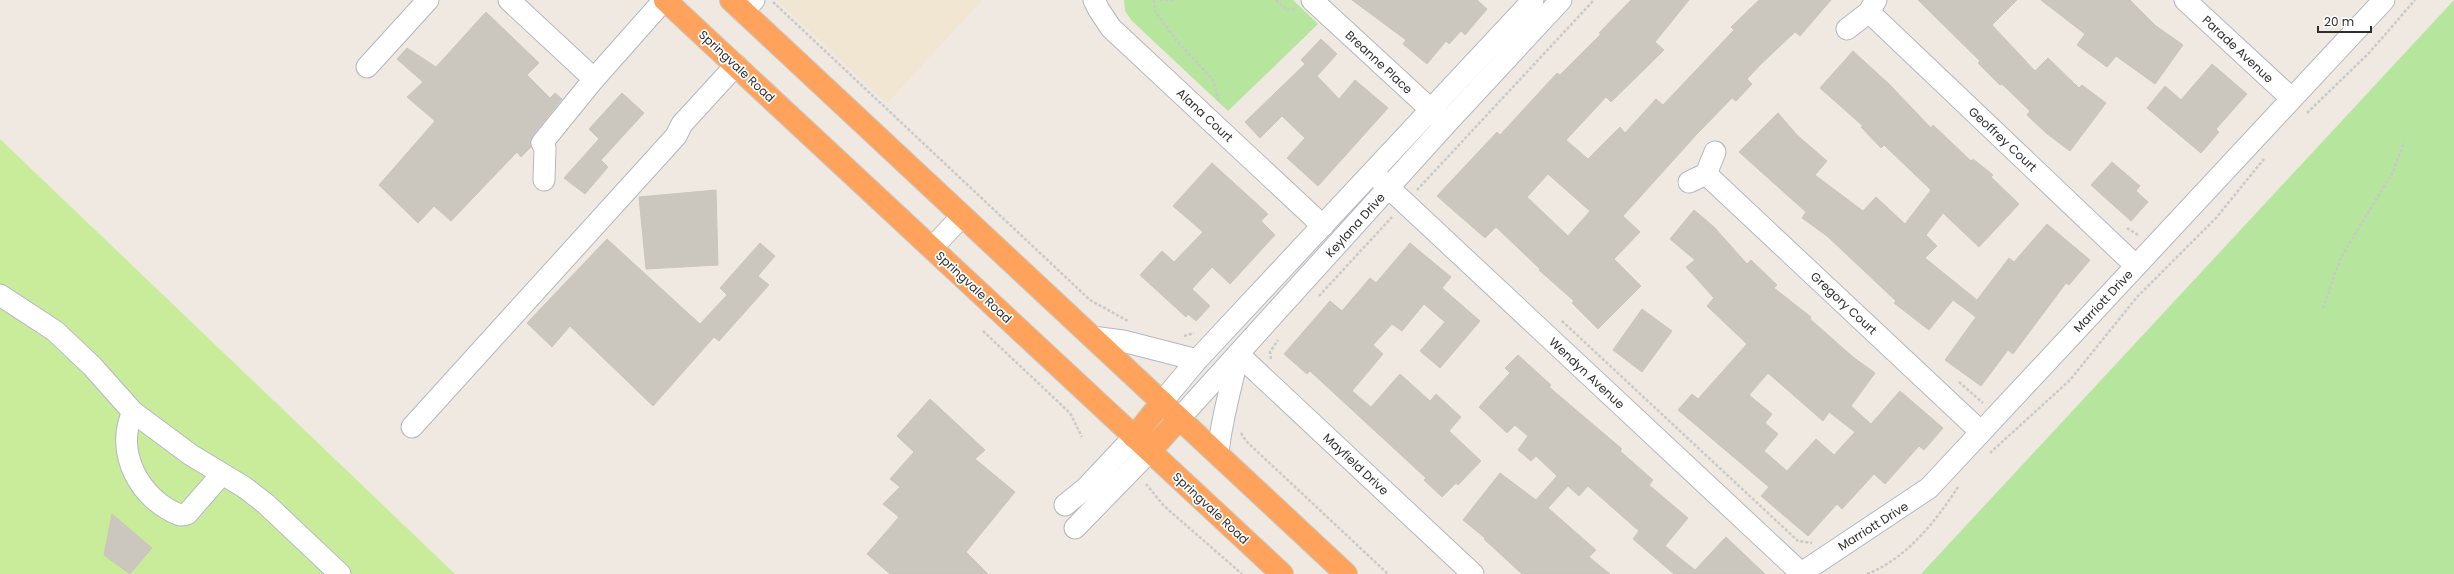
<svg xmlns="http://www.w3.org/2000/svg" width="2454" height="574" font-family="Poppins,sans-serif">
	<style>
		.education { fill: #f0e6d1 }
		.green { fill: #b6e59e }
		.pitch { fill: #c9ec9a }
		.building { fill: #cbc7bf; stroke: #cbc5ba; fill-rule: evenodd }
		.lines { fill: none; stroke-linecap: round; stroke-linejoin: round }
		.minor-casing { stroke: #b4b7c1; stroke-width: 23 }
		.highway-casing { stroke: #c9c9c9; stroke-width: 24 }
		.path { stroke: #c9c9c9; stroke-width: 2.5; stroke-dasharray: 3 2; stroke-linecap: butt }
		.minor { stroke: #fff; stroke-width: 21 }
		.highway { stroke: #ffa35c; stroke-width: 22 }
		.labels { text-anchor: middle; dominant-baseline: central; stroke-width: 3.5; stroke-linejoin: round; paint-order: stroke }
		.street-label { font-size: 12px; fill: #2e2e2e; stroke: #fff }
	</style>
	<rect width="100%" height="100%" fill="#efe9e1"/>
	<!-- education -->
	<path class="education" d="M 777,0 L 982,0 L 887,103 Z"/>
	<!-- green -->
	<g class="green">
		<path d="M 1124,0 L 1293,0 L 1318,24 L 1228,111 L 1132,21 L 1125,11 Z"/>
		<path d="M 2454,0 L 2454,574 L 1921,574 Z"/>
	</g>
	<!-- pitch -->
	<path class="pitch" d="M 0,139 L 455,574 L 0,574 Z"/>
	<!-- building -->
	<g class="building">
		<path d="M 1352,0 L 1477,0 L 1487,9 L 1465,35 L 1461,31 L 1449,44 L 1446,41 L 1427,64 L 1403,44 L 1406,40 Z"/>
		<path d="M 1631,0 L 1689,0 L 1655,42 L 1664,50 L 1611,102 L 1606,97 L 1566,140 L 1588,159 L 1620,127 L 1625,133 L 1656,99 L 1663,105 L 1734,30 L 1731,27 L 1759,0 L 1831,0 L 1800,36 L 1795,32 L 1760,65 L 1747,79 L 1752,84 L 1736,101 L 1732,98 L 1696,135 L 1623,216 L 1640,232 L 1614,259 L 1641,286 L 1598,329 L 1572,303 L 1574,301 L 1539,270 L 1540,269 L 1496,227 L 1485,238 L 1437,196 L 1497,132 L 1500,135 L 1557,73 L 1560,75 L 1601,34 L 1599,33 ZM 1548,174 L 1590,211 L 1568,236 L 1527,197 Z"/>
		<path d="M 1918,0 L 2017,0 L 1992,25 L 2035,71 L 2048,58 L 2079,88 L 2082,85 L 2106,103 L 2070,151 L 2046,133 L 2027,115 L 2030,111 L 2002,84 L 2000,85 L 1978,63 L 1980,61 Z"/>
		<path d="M 2041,0 L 2130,0 L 2156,26 L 2183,45 L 2155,84 L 2116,56 L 2107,67 L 2077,45 L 2085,34 Z"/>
		<path d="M 486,12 L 539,63 L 527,75 L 550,98 L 555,93 L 562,99 L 533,135 L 531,147 L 521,157 L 517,152 L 451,221 L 434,206 L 418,223 L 379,185 L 435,121 L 407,97 L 423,82 L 397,59 L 407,48 L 436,67 Z"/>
		<path d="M 1321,39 L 1337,54 L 1317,76 L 1339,99 L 1355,80 L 1388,108 L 1318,186 L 1287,158 L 1305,138 L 1282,116 L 1260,138 L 1245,122 L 1305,64 L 1301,60 Z"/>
		<path d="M 1853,51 L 1889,84 L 1931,128 L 1933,125 L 1971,161 L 1973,159 L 1993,175 L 1991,177 L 2019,204 L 1979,247 L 1943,213 L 1926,235 L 1937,246 L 1925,258 L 1977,300 L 2009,258 L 2014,262 L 2047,224 L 2090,260 L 2069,285 L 2066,283 L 2013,354 L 2008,350 L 1981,386 L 1945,360 L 1976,317 L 1953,300 L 1929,330 L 1894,303 L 1896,301 L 1827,236 L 1802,218 L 1806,212 L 1739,152 L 1778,113 L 1797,135 L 1827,161 L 1815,175 L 1863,211 L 1876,197 L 1905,224 L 1931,190 L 1884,145 L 1881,148 L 1861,127 L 1863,126 L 1820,88 Z"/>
		<path d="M 2212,64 L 2247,94 L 2216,129 L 2219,132 L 2201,153 L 2147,108 L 2165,86 L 2181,100 Z"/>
		<path d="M 622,93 L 644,113 L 601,160 L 608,167 L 585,194 L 564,178 L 599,139 L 589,129 Z"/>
		<path d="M 2112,162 L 2140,186 L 2136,191 L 2148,202 L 2131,221 L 2091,185 Z"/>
		<path d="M 1212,163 L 1268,214 L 1261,221 L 1275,235 L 1230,284 L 1212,267 L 1192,289 L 1210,306 L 1196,321 L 1188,314 L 1186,317 L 1140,275 L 1162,251 L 1174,262 L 1203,232 L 1173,206 Z"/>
		<path d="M 716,190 L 718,265 L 646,269 L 639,197 Z"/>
		<path d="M 1694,210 L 1714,227 L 1747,264 L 1751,260 L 1777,285 L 1774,288 L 1811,317 L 1810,319 L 1853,357 L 1875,373 L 1851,406 L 1871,424 L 1900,391 L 1943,428 L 1924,450 L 1919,446 L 1885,484 L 1874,474 L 1842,509 L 1837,504 L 1808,536 L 1761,496 L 1769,487 L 1678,410 L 1692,394 L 1698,399 L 1747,344 L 1707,306 L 1714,298 L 1686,267 L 1695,260 L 1670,239 ZM 1768,373 L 1823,421 L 1829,412 L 1855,432 L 1834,455 L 1816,439 L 1787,471 L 1764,451 L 1778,434 L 1765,423 L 1772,414 L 1749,395 Z"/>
		<path d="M 607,239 L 700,324 L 727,295 L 720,288 L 760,243 L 775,256 L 758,276 L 769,285 L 719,341 L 714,337 L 653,406 L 570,326 L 552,347 L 527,323 Z"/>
		<path d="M 1410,243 L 1451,277 L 1442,288 L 1480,321 L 1440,368 L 1420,351 L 1445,322 L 1424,304 L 1402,331 L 1392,324 L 1373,345 L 1383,354 L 1352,391 L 1371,407 L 1400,374 L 1430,401 L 1436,394 L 1461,417 L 1449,431 L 1481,461 L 1458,485 L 1456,483 L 1442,497 L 1424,480 L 1426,478 L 1310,371 L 1307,374 L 1284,354 L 1330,301 L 1342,311 L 1370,278 L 1376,283 Z"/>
		<path d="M 1642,309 L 1672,331 L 1642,372 L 1613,350 Z"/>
		<path d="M 1518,355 L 1551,385 L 1549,387 L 1622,449 L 1620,451 L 1653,480 L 1649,485 L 1688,518 L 1665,546 L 1695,570 L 1726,537 L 1765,574 L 1674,574 L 1633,539 L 1639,531 L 1588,486 L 1579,496 L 1568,486 L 1548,508 L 1596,550 L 1589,557 L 1610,574 L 1522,574 L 1484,539 L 1485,538 L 1463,520 L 1500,473 L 1536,500 L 1557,476 L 1536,456 L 1531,461 L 1518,450 L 1528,436 L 1515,425 L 1507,433 L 1479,407 L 1510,373 L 1505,368 Z"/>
		<path d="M 930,399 L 985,450 L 975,459 L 1015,492 L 966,552 L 988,574 L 890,574 L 867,554 L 899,517 L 883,504 L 900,487 L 890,479 L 914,452 L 897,436 Z"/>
		<path d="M 112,514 L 152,548 L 130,574 L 104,555 Z"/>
	</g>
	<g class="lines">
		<defs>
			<g id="minor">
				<path d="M 509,0 L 594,79"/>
				<path d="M 1094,0 L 1099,10 L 1111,28 L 1323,226"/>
				<path d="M 1312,0 L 1441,119"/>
				<path d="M 2185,0 L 2291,98"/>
				<path d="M 743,12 L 754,0"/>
				<path d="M 1869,12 L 2136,266"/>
				<path d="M 1847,29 L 1869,12 L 1876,0"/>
				<path d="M 367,67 L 428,0"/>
				<path d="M 1373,173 L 1801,573"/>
				<path d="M 1706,174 L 1981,432"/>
				<path d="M 544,180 L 545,148 L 542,143 L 594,79 L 664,0"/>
				<path d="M 1689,182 L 1706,174 L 1715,152"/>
				<path d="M 932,248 L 962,216"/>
				<path d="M 0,295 L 55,331 L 92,366 L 133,412 L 191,455 L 244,487 L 266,504 L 340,574"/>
				<path d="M 1092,337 L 1123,341 L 1197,360"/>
				<path d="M 1238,354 L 1473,574"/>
				<path d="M 1162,402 L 1197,360 L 1533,0"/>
				<path d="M 133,412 C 114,452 140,500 180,515 L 187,514 L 222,474"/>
				<path d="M 1179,419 L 1446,124 L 1561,0"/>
				<path d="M 412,427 L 676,136 L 682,124 L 736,65"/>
				<path d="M 1218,454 C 1221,420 1231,388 1238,355"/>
				<path d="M 1065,505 L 1086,488 L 1134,437"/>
				<path d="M 1075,528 L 1150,451"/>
				<path d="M 1800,574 L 1929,488 L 2384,0"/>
			</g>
			<g id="highway">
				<path d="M 665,0 L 1282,574"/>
				<path d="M 731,0 L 1346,574"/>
				<path d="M 1134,437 L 1162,402"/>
				<path d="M 1150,451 L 1179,419"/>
			</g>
		</defs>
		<!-- minor casing -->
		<use href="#minor" class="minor-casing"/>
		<!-- highway casing -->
		<use href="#highway" class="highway-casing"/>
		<!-- path -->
		<g class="path">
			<path d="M 1154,0 L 1155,11 L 1176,40 L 1213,80 L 1219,102"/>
			<path d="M 1160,0 L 1175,0"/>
			<path d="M 1276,0 L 1287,10 L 1295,9"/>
			<path d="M 773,2 L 1090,300 L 1128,321"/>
			<path d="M 2307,113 L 2369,53 L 2415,0"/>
			<path d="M 1417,190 L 1594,0"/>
			<path d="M 2127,228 L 2138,235"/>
			<path d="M 1319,296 L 1392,217"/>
			<path d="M 2323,308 L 2341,257 L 2393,172 L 2404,142"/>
			<path d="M 1562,321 L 1798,541 L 1812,543"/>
			<path d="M 983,331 L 1070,413 L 1082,437"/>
			<path d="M 1184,336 L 1194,333"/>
			<path d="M 1271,359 L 1270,352 L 1278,340"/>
			<path d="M 1959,382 L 1983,403"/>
			<path d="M 1241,433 L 1246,441 L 1388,574"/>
			<path d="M 1990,453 L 2070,380 L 2137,297 L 2216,218 L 2264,159"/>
			<path d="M 1146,484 L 1164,506 L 1242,574"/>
			<path d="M 1867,574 C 1906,559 1936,521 1958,487"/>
		</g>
		<!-- minor -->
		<use href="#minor" class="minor"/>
		<!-- highway -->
		<use href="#highway" class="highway"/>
	</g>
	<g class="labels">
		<!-- street labels -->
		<g class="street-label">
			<text transform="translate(2238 49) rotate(43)">Parade Avenue</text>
			<text transform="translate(1379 62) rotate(43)">Breanne Place</text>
			<text transform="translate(737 66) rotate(43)">Springvale Road</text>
			<text transform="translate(1205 115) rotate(43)">Alana Court</text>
			<text transform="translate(2003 139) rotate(43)">Geoffrey Court</text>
			<text transform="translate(1355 225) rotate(-48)">Keylana Drive</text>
			<text transform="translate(974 287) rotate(43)">Springvale Road</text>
			<text transform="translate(2103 301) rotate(-47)">Marriott Drive</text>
			<text transform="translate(1844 303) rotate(43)">Gregory Court</text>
			<text transform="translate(1587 373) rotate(43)">Wendyn Avenue</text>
			<text transform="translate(1356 464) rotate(43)">Mayfield Drive</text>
			<text transform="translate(1211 508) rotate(43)">Springvale Road</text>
			<text transform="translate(1873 526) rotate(-32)">Marriott Drive</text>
		</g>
	</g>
	<!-- scale -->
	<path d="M2318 26v6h53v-6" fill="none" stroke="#2e2e2e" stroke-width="2"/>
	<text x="2324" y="26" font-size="12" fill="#2e2e2e" stroke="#ffffff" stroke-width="3" paint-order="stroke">20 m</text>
</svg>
